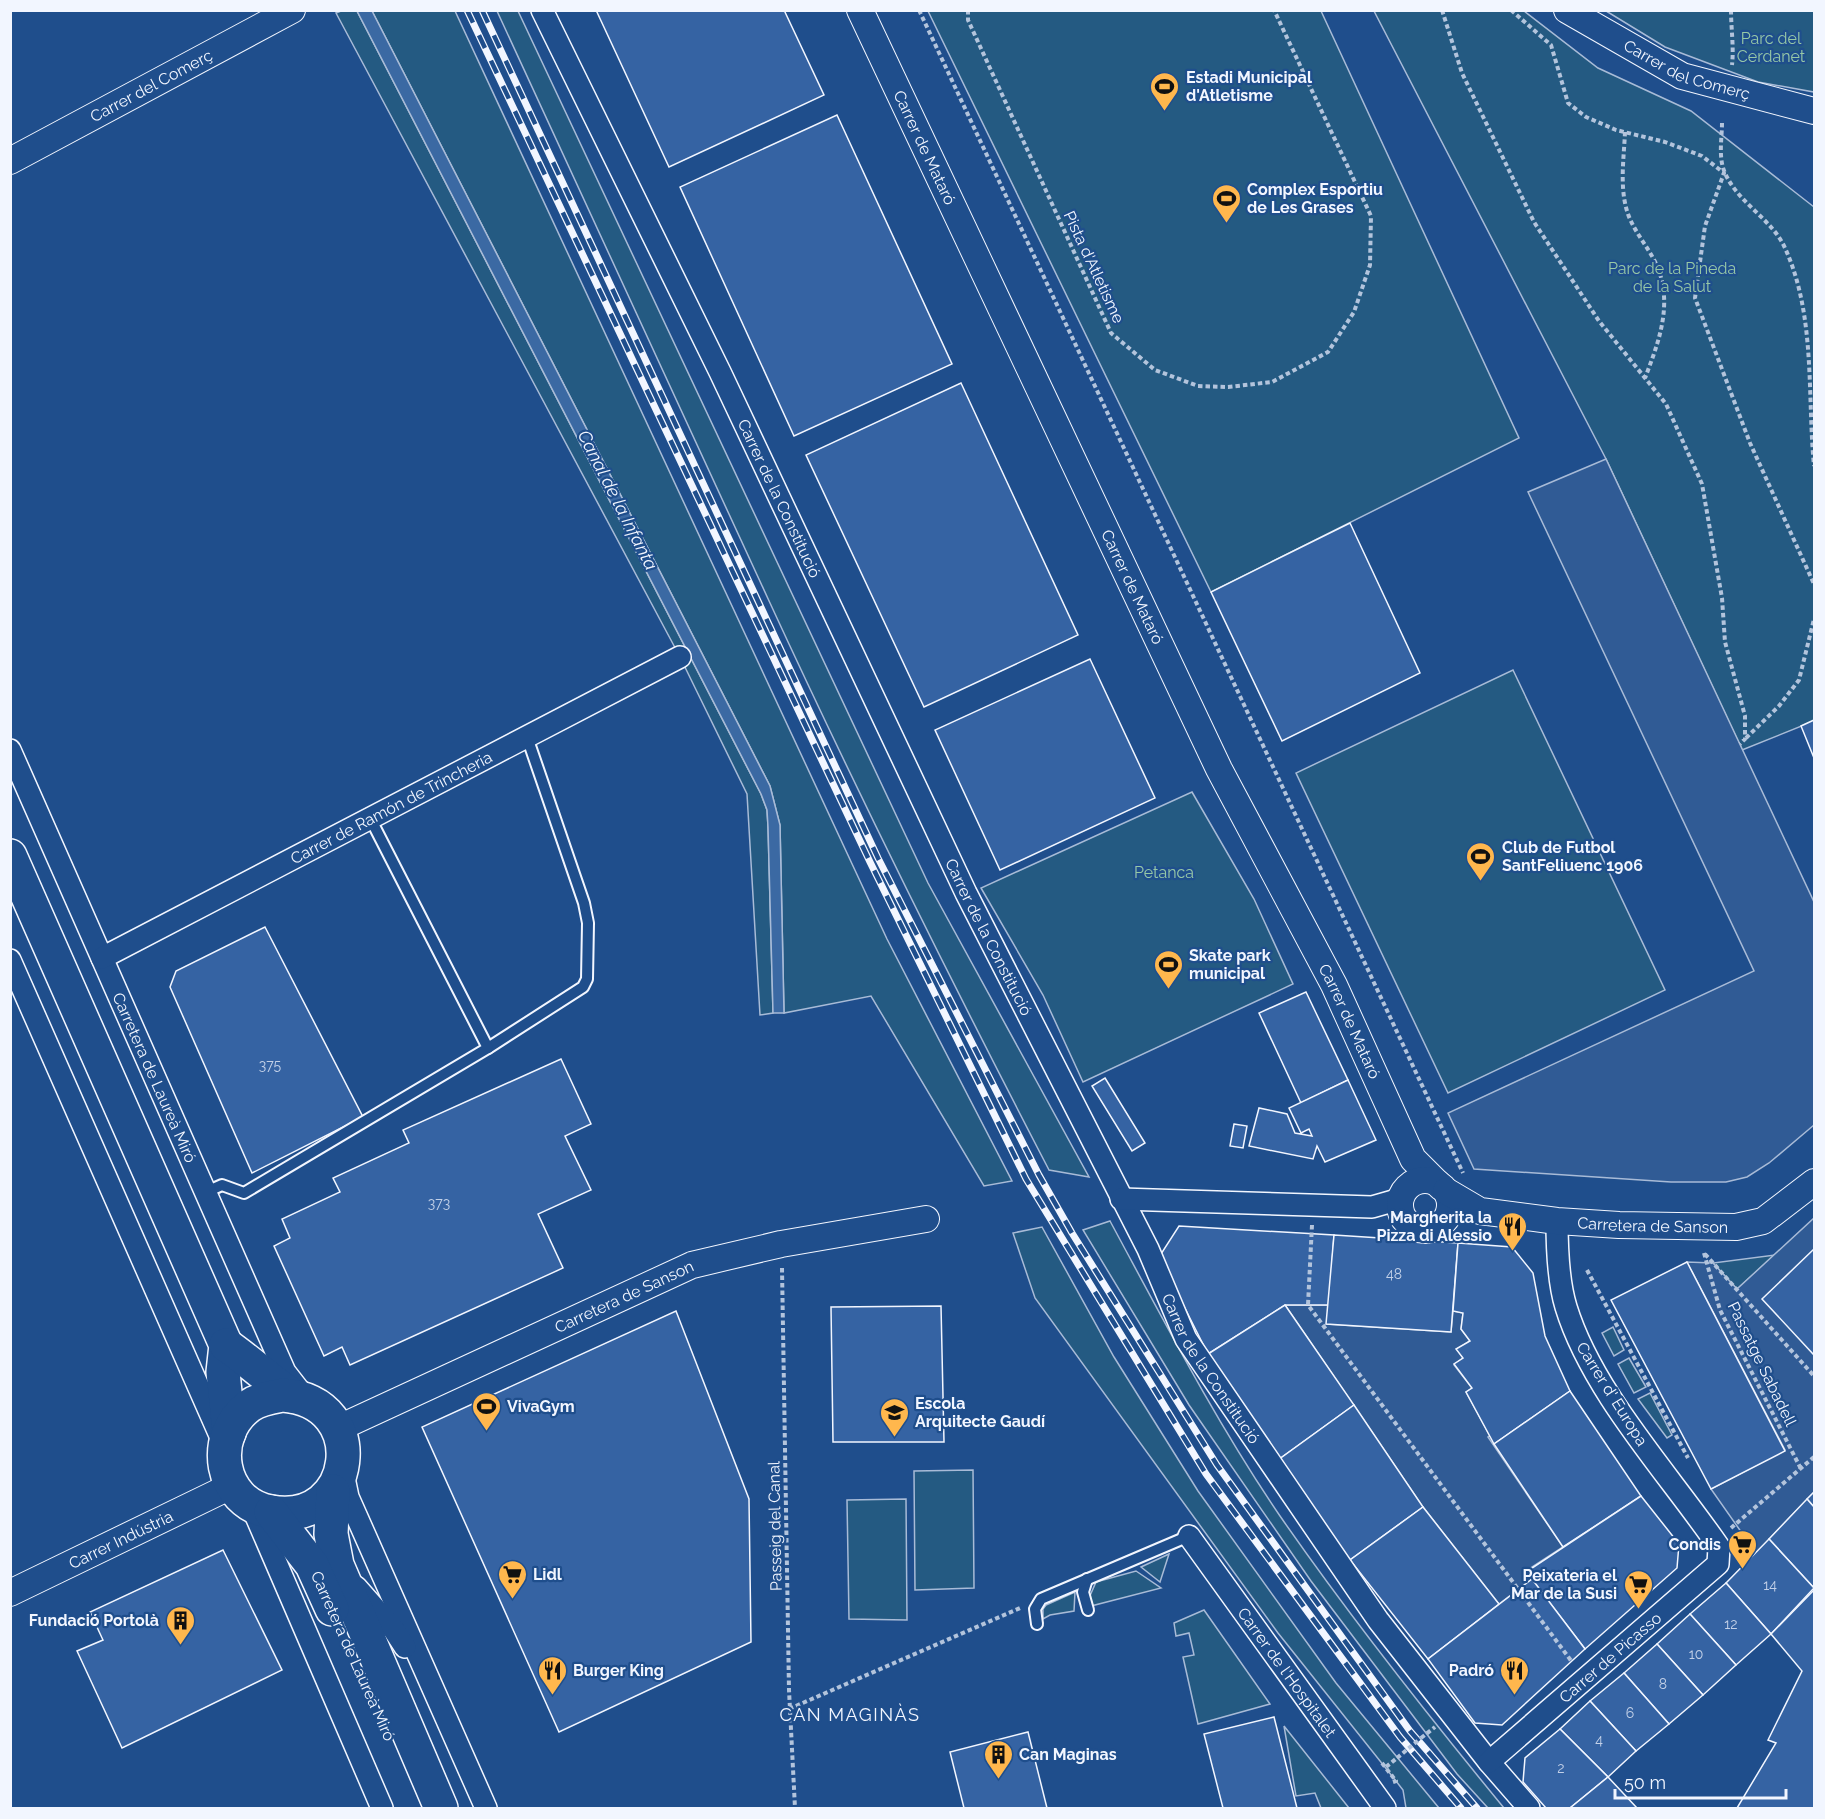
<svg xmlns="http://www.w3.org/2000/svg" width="1825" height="1819" font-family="Raleway,sans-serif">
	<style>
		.green { fill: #245a82; stroke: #a8bbd7; stroke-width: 1.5 }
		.parking { fill: #305b95; stroke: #a8bbd7; stroke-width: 1.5 }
		.water { fill: #3b69a3; stroke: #a8bbd7; stroke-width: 1.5 }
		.building { fill: #3563a3; stroke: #f2f6ff; stroke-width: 1.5 }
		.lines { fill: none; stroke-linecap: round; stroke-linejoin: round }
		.service-casing { stroke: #f2f6ff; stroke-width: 14 }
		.minor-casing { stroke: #f2f6ff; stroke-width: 24 }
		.tertiary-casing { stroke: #f2f6ff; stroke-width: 28 }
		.primary-casing { stroke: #f2f6ff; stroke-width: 36 }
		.path { stroke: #b3c4dc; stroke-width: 4; stroke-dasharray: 4.5 3; stroke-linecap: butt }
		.service { stroke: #1f4e8c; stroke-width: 10 }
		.minor { stroke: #1f4e8c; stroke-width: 21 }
		.tertiary { stroke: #1f4e8c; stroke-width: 26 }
		.primary { stroke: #1f4e8c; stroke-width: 33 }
		.rail-casing { stroke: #f2f6ff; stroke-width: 7 }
		.rail { stroke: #1f4e8c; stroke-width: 4.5; stroke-dasharray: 14; stroke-linecap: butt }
		.path-bridge { stroke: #b3c4dc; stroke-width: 4; stroke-dasharray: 4.5 3; stroke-linecap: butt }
		.labels { text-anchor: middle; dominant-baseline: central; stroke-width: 4.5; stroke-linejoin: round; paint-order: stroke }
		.number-label { font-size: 14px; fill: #c3d1e8 }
		.park-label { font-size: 16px; fill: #97c8a6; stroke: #1f4e8c }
		.street-label { font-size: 16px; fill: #f2f6ff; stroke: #1f4e8c }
		.poi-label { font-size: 16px; font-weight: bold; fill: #f2f6ff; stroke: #1f4e8c; text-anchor: start }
		.water-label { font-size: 18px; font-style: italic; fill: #f2f6ff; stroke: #1f4e8c }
		.neighbourhood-label { font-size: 18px; letter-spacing: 1.5px; fill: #f2f6ff; stroke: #1f4e8c }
	</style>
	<rect width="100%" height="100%" fill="#1f4e8c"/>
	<!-- green -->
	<g class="green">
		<path d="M 341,11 L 357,11 L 761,794 L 767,810 L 768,827 L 773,1013 L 760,1015 L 747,794 L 680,657 L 336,13 Z"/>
		<path d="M 372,11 L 455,11 L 887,939 L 1012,1181 L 984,1186 L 871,996 L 784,1013 L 780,825 L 770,786 Z"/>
		<path d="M 497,11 L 518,11 L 928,883 L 1089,1177 L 1049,1170 C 952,983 858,794 770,603 C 678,405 589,207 497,11 Z"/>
		<path d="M 928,11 L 1321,11 L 1519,438 L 1211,592 Z"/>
		<path d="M 1374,11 L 1524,11 L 1598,68 L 1691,111 L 1814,207 L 1814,721 L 1742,750 L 1606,459 Z"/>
		<path d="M 1606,11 L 1814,11 L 1814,92 L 1758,82 L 1665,47 Z"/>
		<path d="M 1513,670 L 1665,990 L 1448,1093 L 1296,773 Z"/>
		<path d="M 1192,792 L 1254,899 L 1293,984 L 1083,1082 L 1043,995 L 981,888 Z"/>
		<path d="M 1110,1221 C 1164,1321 1216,1422 1280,1516 C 1350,1617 1426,1713 1504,1808 L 1488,1808 L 1457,1774 L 1311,1581 L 1189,1405 L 1083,1230 Z"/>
		<path d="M 1042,1227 L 1114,1357 L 1198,1491 L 1336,1683 L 1439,1808 L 1406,1808 L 1403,1790 L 1396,1781 L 1278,1633 L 1035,1298 L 1013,1233 Z"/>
		<path d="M 1775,1255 L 1737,1289 L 1713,1263 Z"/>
		<path d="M 1613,1327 L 1624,1350 L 1614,1356 L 1602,1333 Z"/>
		<path d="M 1629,1358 L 1646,1387 L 1634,1393 L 1618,1364 Z"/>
		<path d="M 1650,1393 L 1672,1435 L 1667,1438 L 1638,1399 Z"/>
		<path d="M 973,1470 L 974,1588 L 915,1590 L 914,1471 Z"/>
		<path d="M 906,1499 L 907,1620 L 849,1619 L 847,1500 Z"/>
		<path d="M 1169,1554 L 1160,1582 L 1141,1567 Z"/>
		<path d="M 1136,1571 L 1161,1588 L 1091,1606 L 1089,1598 L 1096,1582 Z"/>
		<path d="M 1075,1592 L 1074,1611 L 1050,1615 L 1043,1619 L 1043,1609 L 1046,1605 Z"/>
		<path d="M 1204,1610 L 1270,1704 L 1198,1724 L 1183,1657 L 1194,1655 L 1189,1633 L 1176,1636 L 1174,1623 Z"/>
		<path d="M 1284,1726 L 1349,1808 L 1321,1808 L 1315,1793 L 1296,1796 Z"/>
	</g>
	<!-- parking -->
	<g class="parking">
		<path d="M 1606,459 L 1814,902 L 1814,1125 L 1769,1163 L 1747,1177 L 1726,1182 L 1671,1182 L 1474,1169 L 1448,1113 L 1754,971 L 1528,492 Z"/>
		<path d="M 1814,1218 L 1814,1492 L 1756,1553 L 1711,1489 L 1785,1450 L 1687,1262 L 1713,1263 L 1737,1289 Z"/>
		<path d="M 1285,1305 L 1329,1305 L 1327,1324 L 1451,1332 L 1453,1311 L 1463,1313 L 1461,1329 L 1470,1341 L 1457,1349 L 1463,1358 L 1454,1365 L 1472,1388 L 1466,1392 L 1490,1436 L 1488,1437 L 1563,1547 L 1526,1571 L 1532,1579 L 1499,1604 L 1423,1507 Z"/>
	</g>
	<!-- water -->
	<path class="water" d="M 357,11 L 372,11 L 770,786 L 780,825 L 784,1013 L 773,1013 L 768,827 L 767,810 L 761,794 Z"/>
	<!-- building -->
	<g class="building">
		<path d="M 596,10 L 784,10 L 824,95 L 669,167 Z"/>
		<path d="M 837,115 L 952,364 L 794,436 L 680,187 Z"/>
		<path d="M 961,383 L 1078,635 L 924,707 L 806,455 Z"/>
		<path d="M 1350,523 L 1420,673 L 1282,741 L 1211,592 Z"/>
		<path d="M 1090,659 L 1155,798 L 1000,870 L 935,730 Z"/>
		<path d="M 1814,720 L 1814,758 L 1801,726 Z"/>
		<path d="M 265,927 L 363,1117 L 252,1173 L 170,987 L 176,971 Z"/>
		<path d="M 1306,992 L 1348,1080 L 1301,1103 L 1259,1013 Z"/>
		<path d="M 561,1059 L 591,1124 L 565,1136 L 591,1190 L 538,1214 L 563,1268 L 350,1365 L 342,1347 L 324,1356 L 274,1246 L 290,1238 L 282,1219 L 340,1192 L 333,1178 L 409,1143 L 403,1130 Z"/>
		<path d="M 1105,1078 L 1145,1143 L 1132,1151 L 1092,1086 Z"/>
		<path d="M 1348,1080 L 1376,1140 L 1325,1162 L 1317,1146 L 1313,1159 L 1249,1146 L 1259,1108 L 1287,1114 L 1295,1133 L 1312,1136 L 1309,1129 L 1301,1133 L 1289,1108 Z"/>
		<path d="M 1234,1124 L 1247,1126 L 1243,1148 L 1230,1146 Z"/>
		<path d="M 1179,1226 L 1334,1235 L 1329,1305 L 1285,1305 L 1208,1354 L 1159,1257 Z"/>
		<path d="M 1334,1235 L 1458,1243 L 1451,1332 L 1326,1324 Z"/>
		<path d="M 1458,1243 L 1512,1247 L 1533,1273 L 1545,1336 L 1570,1391 L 1494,1444 L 1466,1392 L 1472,1388 L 1454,1364 L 1463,1358 L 1456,1349 L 1470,1341 L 1461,1329 L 1463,1313 L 1453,1311 Z"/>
		<path d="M 1814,1249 L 1814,1355 L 1762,1299 Z"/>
		<path d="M 1687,1262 L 1785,1451 L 1711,1489 L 1611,1300 Z"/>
		<path d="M 1285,1305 L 1354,1405 L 1278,1460 L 1208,1354 Z"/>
		<path d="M 941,1306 L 944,1442 L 833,1442 L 831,1307 Z"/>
		<path d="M 676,1311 L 749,1499 L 751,1642 L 559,1732 L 422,1427 Z"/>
		<path d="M 1570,1391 L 1641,1496 L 1563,1547 L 1494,1444 Z"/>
		<path d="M 1354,1405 L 1423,1507 L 1350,1560 L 1278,1460 Z"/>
		<path d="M 1814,1492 L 1814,1507 L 1807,1499 Z"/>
		<path d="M 1641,1496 L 1679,1544 L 1677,1568 L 1585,1649 L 1526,1572 Z"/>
		<path d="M 1807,1499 L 1814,1507 L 1814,1588 L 1769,1539 Z"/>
		<path d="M 1423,1507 L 1499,1604 L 1428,1659 L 1350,1560 Z"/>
		<path d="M 1769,1539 L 1814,1588 L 1771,1634 L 1726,1583 Z"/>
		<path d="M 223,1550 L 282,1670 L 122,1748 L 77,1651 L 103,1640 L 90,1612 Z"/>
		<path d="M 1532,1579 L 1585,1649 L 1502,1725 L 1475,1723 L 1428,1659 Z"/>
		<path d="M 1726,1583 L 1771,1634 L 1736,1665 L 1690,1614 Z"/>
		<path d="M 1814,1590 L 1814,1808 L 1737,1808 L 1776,1743 L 1768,1740 L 1802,1671 L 1771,1634 Z"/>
		<path d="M 1690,1614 L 1736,1665 L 1703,1695 L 1657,1644 Z"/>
		<path d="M 1657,1644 L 1703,1695 L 1669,1724 L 1624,1673 Z"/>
		<path d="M 1624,1673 L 1669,1724 L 1636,1751 L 1590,1701 Z"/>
		<path d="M 1590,1701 L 1636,1751 L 1608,1777 L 1560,1729 Z"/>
		<path d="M 1274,1717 L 1297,1808 L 1223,1808 L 1204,1734 Z"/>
		<path d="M 1560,1729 L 1608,1777 L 1570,1808 L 1546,1808 L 1523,1782 L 1525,1758 Z"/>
		<path d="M 1028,1732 L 1047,1808 L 964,1808 L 950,1752 Z"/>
		<path d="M 1608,1777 L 1637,1808 L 1570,1808 Z"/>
	</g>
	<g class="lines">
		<defs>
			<g id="service">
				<path d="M 488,1048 L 583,987 L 587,979 L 588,923 L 584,903 L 527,737"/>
				<path d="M 206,1192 L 222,1185 L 244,1193 L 488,1048 L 370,818"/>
				<path d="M 1087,1579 L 1083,1592 L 1088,1610"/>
				<path d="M 1037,1624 L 1035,1609 L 1041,1599 L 1189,1536"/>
			</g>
			<g id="minor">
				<path id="s1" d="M 542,10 L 720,372 L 966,893 L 1148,1249 L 1186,1339 L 1378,1620 L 1489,1762 L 1529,1808"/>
				<path id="s2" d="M 10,750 L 285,1372 L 299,1390"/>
				<path id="s3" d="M 102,958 L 680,657"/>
				<path d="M 10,960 L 222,1440"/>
				<path d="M 1121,1199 L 1372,1207 L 1400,1199"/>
				<path d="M 343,1473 L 348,1497 L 486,1808"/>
				<path d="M 252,1507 L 382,1808"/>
				<path id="s4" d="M 1189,1536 L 1385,1808"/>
				<path d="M 356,1587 L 394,1630 L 405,1647"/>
				<path id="s5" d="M 1489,1762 L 1718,1564 L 1719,1547 C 1669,1474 1592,1392 1566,1307 C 1558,1281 1557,1248 1557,1221"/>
			</g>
			<g id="tertiary">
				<path id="s6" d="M 860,10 L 1219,769 L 1334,985 L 1413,1159 L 1441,1187"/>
				<path id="s7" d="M 1567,10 L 1682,76 L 1814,111"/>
				<path id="s8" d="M 10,161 L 292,10"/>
				<circle cx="1425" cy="1205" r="25"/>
				<path id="s9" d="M 1446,1191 L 1480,1211 L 1557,1221 L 1619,1225 L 1736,1227 L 1763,1221 L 1814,1182"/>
				<path id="s10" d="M 339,1428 L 692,1265 L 781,1244 L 926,1219"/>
				<path id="s11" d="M 10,1593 L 231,1486"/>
			</g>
			<g id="primary">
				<path d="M 10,856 L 226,1345 L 223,1372 L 229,1433"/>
				<path d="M 226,1345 C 249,1361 269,1380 293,1396"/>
				<path d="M 283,1395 C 373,1402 356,1527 271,1512 C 219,1503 209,1436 249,1406 C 259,1399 272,1397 283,1395 Z"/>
				<path d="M 333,1491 L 331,1534 L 337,1565 L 441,1808"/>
				<path d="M 271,1512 L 312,1565 L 332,1609"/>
			</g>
		</defs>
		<!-- service casing -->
		<use href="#service" class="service-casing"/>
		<!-- minor casing -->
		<use href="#minor" class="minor-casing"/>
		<!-- tertiary casing -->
		<use href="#tertiary" class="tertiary-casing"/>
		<!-- primary casing -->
		<use href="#primary" class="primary-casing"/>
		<!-- path -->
		<g class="path">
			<path d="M 919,10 L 1463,1173"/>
			<path d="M 968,10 L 968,20 L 1111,333 L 1155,370 L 1198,386 L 1228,387 L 1272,382 L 1328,352 L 1354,312 L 1370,265 L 1371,216 L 1274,10"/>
			<path d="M 1442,10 L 1462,73 L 1534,222 L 1599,321 L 1666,404 L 1702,484 L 1722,598 L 1725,642 L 1745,716 L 1745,739 L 1740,744"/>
			<path d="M 1511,10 L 1551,45 L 1568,103 L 1586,117 L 1616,130 L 1665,142 L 1702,156 L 1724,173 L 1705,226 L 1695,298 L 1750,443 L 1814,584"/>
			<path d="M 1731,10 C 1731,29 1734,47 1732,65"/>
			<path d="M 1722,123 C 1722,138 1718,158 1725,173 C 1738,203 1772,219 1785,248 C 1816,316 1807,394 1814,466"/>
			<path d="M 1625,132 C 1624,158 1619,188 1628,214 C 1635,234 1652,251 1659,271 C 1672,308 1658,344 1645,378"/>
			<path d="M 1746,738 L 1779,706 L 1799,680 L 1814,619"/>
			<path d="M 1312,1225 L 1308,1305 L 1572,1662"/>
			<path d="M 1704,1253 L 1720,1310 L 1801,1469"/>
			<path d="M 1705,1254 L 1814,1376"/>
			<path d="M 782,1268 L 789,1690 L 795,1808"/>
			<path d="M 1587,1270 L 1688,1458"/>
			<path d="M 1731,1528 L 1814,1457"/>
			<path d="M 789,1709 L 1020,1608"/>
			<path d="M 1421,1738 L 1435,1727"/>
			<path d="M 1382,1763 L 1396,1781 L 1393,1782"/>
			<path d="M 1386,1767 L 1397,1758"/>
		</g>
		<!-- service -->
		<use href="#service" class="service"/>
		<!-- minor -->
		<use href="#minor" class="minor"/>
		<!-- tertiary -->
		<use href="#tertiary" class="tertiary"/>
		<!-- primary -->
		<use href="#primary" class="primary"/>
		<defs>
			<g id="rail">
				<path d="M 467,10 L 870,862 L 1026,1179 L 1206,1474 L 1400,1737 L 1461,1808"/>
				<path d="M 482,10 L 878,858 L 1039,1175 L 1072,1233 L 1217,1465 L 1410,1731 L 1477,1808"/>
			</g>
		</defs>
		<!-- rail casing -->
		<use href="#rail" class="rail-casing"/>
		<!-- rail -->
		<use href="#rail" class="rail"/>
		<!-- path-bridge -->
		<path class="path-bridge" d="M 1397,1758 L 1421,1738"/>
	</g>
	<!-- icons -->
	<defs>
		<symbol id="stadium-pin" viewBox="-11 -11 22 30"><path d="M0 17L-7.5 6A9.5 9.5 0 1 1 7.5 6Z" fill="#ffb74d" stroke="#1f4e8c"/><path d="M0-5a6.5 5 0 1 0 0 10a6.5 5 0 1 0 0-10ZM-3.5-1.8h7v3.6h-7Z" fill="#111"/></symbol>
		<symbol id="restaurant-pin" viewBox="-11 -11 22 30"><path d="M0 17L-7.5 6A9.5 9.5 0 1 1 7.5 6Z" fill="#ffb74d" stroke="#1f4e8c"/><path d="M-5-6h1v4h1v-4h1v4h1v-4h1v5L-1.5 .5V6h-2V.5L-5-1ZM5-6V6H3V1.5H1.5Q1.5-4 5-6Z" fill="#111"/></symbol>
		<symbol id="school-pin" viewBox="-11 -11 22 30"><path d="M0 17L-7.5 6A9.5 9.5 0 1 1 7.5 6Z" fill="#ffb74d" stroke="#1f4e8c"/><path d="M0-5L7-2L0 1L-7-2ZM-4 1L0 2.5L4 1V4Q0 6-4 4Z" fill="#111"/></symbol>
		<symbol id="supermarket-pin" viewBox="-11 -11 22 30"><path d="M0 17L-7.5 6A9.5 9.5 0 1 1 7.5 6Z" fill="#ffb74d" stroke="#1f4e8c"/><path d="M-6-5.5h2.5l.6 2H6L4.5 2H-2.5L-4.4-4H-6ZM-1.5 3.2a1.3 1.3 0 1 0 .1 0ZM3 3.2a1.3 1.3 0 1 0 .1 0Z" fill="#111"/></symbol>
		<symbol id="building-pin" viewBox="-11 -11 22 30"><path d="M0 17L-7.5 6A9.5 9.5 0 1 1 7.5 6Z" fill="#ffb74d" stroke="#1f4e8c"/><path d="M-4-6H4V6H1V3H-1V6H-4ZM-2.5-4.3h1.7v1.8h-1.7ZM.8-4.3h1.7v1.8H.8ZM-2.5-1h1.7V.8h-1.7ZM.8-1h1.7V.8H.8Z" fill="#111"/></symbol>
	</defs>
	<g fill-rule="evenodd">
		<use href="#stadium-pin" x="1148" y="70" width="33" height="45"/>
		<use href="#stadium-pin" x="1210" y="182" width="33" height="45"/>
		<use href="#stadium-pin" x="1464" y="840" width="33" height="45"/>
		<use href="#stadium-pin" x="1152" y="948" width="33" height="45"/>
		<use href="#restaurant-pin" x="1496" y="1210" width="33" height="45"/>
		<use href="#stadium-pin" x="470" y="1390" width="33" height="45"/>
		<use href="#school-pin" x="878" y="1396" width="33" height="45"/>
		<use href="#supermarket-pin" x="1726" y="1528" width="33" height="45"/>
		<use href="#supermarket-pin" x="496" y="1558" width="33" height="45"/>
		<use href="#supermarket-pin" x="1622" y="1568" width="33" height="45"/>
		<use href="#building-pin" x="164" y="1604" width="33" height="45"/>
		<use href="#restaurant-pin" x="536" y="1654" width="33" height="45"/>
		<use href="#restaurant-pin" x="1498" y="1654" width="33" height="45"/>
		<use href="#building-pin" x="982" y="1738" width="33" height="45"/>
	</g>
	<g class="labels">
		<!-- number labels -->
		<g class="number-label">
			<text x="270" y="1065">375</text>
			<text x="439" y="1203">373</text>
			<text x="1394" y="1274">48</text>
			<text x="1770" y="1585">14</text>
			<text x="1731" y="1624">12</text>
			<text x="1696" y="1654">10</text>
			<text x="1663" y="1684">8</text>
			<text x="1630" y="1713">6</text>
			<text x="1599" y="1740">4</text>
			<text x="1561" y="1768">2</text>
		</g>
		<!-- park labels -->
		<g class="park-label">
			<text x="1771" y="38">Parc del<tspan x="1771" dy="18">Cerdanet</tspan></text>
			<text x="1672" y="268">Parc de la Pineda<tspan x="1672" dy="18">de la Salut</tspan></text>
			<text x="1164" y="872">Petanca</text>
		</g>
		<!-- street labels -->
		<g class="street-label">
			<text stroke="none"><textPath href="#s7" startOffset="135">Carrer del Comerç</textPath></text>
			<text stroke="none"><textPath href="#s8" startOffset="160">Carrer del Comerç</textPath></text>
			<text stroke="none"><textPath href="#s6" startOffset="152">Carrer de Mataró</textPath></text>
			<text transform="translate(1094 267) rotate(65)">Pista d'Atletisme</text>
			<text stroke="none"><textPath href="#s1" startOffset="543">Carrer de la Constitució</textPath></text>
			<text stroke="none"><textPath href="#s6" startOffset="638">Carrer de Mataró</textPath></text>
			<text stroke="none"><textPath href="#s3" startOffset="326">Carrer de Ramón de Trincheria</textPath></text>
			<text stroke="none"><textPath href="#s1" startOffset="1029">Carrer de la Constitució</textPath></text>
			<text stroke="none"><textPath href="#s6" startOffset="1124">Carrer de Mataró</textPath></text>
			<text stroke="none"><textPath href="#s2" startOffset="358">Carretera de Laureà Miró</textPath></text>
			<text stroke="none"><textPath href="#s9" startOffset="213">Carretera de Sanson</textPath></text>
			<text stroke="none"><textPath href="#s10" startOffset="314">Carretera de Sanson</textPath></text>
			<text transform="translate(1762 1364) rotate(64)">Passatge Sabadell</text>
			<text stroke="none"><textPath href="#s1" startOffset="1515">Carrer de la Constitució</textPath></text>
			<text transform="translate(1612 1394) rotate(58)">Carrer d' Europa</text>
			<text transform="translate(775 1526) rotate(-91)">Passeig del Canal</text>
			<text stroke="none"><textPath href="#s11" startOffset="123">Carrer Indústria</textPath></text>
			<text transform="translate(353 1656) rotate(66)">Carretera de Laureà Miró</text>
			<text stroke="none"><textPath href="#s5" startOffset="160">Carrer de Picasso</textPath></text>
			<text stroke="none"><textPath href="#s4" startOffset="168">Carrer de l'Hospitalet</textPath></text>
		</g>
		<!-- poi labels -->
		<g class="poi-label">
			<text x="1186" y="77">Estadi Municipal<tspan x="1186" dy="18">d'Atletisme</tspan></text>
			<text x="1247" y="189">Complex Esportiu<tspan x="1247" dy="18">de Les Grases</tspan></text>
			<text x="1502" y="847">Club de Futbol<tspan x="1502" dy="18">SantFeliuenc 1906</tspan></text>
			<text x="1189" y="955">Skate park<tspan x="1189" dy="18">municipal</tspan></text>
			<text x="1492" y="1217" text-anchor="end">Margherita la<tspan x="1492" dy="18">Pizza di Alessio</tspan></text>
			<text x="915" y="1403">Escola<tspan x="915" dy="18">Arquitecte Gaudí</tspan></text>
			<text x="507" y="1406">VivaGym</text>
			<text x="1721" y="1544" text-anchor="end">Condis</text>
			<text x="533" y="1574">Lidl</text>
			<text x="1617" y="1575" text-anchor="end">Peixateria el<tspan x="1617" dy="18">Mar de la Susi</tspan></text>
			<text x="159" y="1620" text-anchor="end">Fundació Portolà</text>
			<text x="573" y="1670">Burger King</text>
			<text x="1494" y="1670" text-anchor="end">Padró</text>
			<text x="1019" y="1754">Can Maginas</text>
		</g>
		<!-- water labels -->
		<g class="water-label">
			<text transform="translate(618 500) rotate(63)">Canal de la Infanta</text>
		</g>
		<!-- neighbourhood labels -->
		<g class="neighbourhood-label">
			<text x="850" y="1714">CAN MAGINÀS</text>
		</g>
	</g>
	<!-- border -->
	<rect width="1825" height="1819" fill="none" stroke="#f2f6ff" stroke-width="24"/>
	<!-- scale -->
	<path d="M1615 1789v9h171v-9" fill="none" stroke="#f2f6ff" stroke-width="3"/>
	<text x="1624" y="1789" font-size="18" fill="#f2f6ff" stroke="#1f4e8c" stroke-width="4.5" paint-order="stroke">50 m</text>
</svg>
